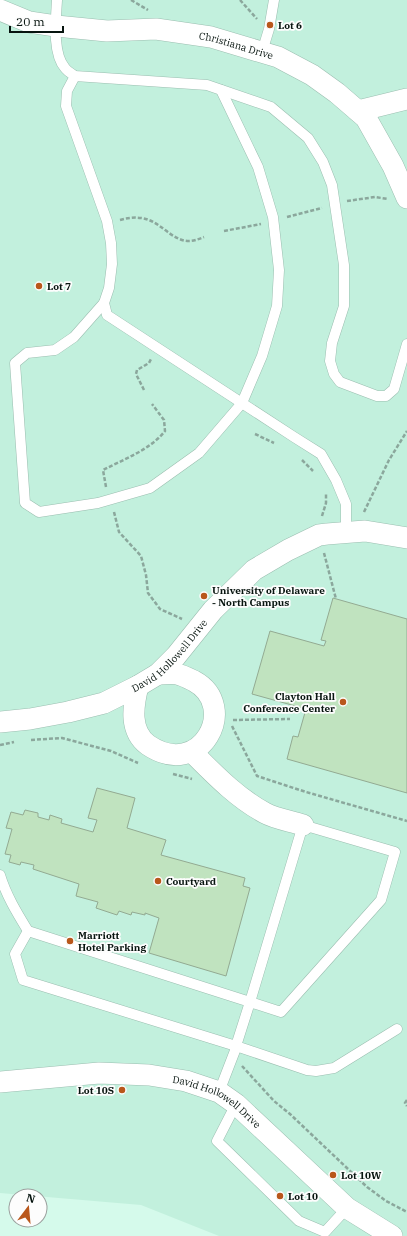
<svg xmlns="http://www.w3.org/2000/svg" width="407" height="1236" font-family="'IBM Plex Serif',serif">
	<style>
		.built { fill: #c2f0dd }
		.building { fill: #c0e3bf; stroke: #93aa92 }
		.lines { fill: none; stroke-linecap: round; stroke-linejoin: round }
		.service-casing { stroke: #9bbeb0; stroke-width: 11 }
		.minor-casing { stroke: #9bbeb0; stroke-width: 22 }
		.path { stroke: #8ba79c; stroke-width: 2.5; stroke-dasharray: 4 2; stroke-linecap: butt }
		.service { stroke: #fff; stroke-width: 10 }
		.minor { stroke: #fff; stroke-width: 21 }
		.poi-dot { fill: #b9571b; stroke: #fdfdfd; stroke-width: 1.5 }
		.labels { text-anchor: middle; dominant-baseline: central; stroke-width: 3.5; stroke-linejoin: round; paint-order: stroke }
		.poi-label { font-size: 10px; font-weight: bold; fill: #07140f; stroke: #fdfdfd; text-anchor: start }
		.street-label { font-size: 10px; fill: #07140f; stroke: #fdfdfd }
	</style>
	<rect width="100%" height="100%" fill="#d5faeb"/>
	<!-- built -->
	<path class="built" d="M 0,0 L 407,0 L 407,1236 L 219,1236 L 141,1205 L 0,1193 Z"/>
	<!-- building -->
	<g class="building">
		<path d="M 333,598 L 407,619 L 407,793 L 287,759 L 293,736 L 298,737 L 306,709 L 252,694 L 270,631 L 324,646 L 326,641 L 321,640 Z"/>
		<path d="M 97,788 L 135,798 L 127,828 L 166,840 L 161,855 L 245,878 L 243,886 L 250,888 L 226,976 L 149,953 L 159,918 L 145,913 L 145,915 L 132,912 L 131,915 L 119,911 L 117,915 L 96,908 L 98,902 L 76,896 L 79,884 L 33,869 L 34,865 L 21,862 L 20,865 L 9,862 L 11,855 L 5,854 L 12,829 L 6,828 L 11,812 L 23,815 L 25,810 L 38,813 L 38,817 L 49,820 L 50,815 L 62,819 L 61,823 L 93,832 L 97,820 L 88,818 Z"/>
	</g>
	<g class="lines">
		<defs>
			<g id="service">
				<path d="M 57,0 C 56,19 52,53 65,68 C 67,71 72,74 75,76 L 207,85 L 271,107 L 308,138 L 323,162 L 332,185 L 344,265 L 344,306 L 332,343 L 330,361 L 334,374 L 340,382 L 377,396 L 386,396 L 394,389 L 407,344"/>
				<path d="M 262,52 L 269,29 L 274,0"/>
				<path d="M 75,76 L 67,91 L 66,106 L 107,221 L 111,243 L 112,264 L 109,288 L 104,303 L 107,315 L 294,437 L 321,454 L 336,480 L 346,504 L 346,532"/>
				<path d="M 104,303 L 74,337 L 55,350 L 27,353 L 15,363 L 25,503 L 39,512 L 98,503 L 150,488 L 199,453 L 242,403 L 262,356 L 277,306 L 279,270 L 273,217 L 258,167 L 221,90"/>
				<path d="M 0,875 C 6,895 17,913 28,931"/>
				<path d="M 219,1092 L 236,1048 L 236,1046 L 250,1002 L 281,1012 L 381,900 L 395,852 L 303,825 L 250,1002 L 28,931 L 15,954 L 23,980 L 236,1046 L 307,1070 L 316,1071 L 334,1068 L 397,1029"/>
				<path d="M 236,1104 L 217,1141 L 299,1221 L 325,1232 L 347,1208"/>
			</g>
			<g id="minor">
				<path id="s1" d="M 0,10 L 29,22 L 56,26 L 107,31 L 156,29 L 211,37 L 278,57 L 312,75 L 337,93 L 366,118 L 393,166 L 407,198"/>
				<path d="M 358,111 L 407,99"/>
				<path d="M 138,686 C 133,706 129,731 148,745 C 201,781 240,706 194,681 C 188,678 182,675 177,674 C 171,673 164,674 158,674"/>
				<path id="s2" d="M 0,722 L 30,719 L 68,712 L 104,703 L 138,686 L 158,674 L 176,656 L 213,610 L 254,570 L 288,550 L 319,535 L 327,534 L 365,531 L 407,538"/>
				<path d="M 192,752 C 214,774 237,798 265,813 C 276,819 291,821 303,825"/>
				<path id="s3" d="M 0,1082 L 99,1073 L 149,1075 L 186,1081 L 219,1092 L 236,1104 L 347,1208 L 392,1236"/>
			</g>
		</defs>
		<!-- service casing -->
		<use href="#service" class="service-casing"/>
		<!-- minor casing -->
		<use href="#minor" class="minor-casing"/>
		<!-- path -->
		<g class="path">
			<path d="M 131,0 L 148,10"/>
			<path d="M 240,0 L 257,19"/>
			<path d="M 347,201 L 375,197 L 388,199"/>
			<path d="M 287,217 L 322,208"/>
			<path d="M 120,220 C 127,218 134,217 141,218 C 160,220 171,241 189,241 C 194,241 199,239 204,237"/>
			<path d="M 224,231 L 261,224"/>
			<path d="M 144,390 L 136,374 L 137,370 L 149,363 L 151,359"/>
			<path d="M 255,434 L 274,443"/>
			<path d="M 302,460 L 313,471"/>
			<path d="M 106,487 L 103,470 C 124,459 150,450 165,431 L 164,420 L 152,404"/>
			<path d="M 114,512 L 119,532 L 141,556 L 146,575 L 148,593 L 160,609 L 182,619"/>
			<path d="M 364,512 L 389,460 L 407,431"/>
			<path d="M 322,516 L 326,503 L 326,494"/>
			<path d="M 324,553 L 336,599"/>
			<path d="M 233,720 L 290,719"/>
			<path d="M 232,726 L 257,776 L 306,792 L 407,821"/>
			<path d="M 31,740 L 62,738 L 111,751 L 138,763"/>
			<path d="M 0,745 L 14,742"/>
			<path d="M 173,774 L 192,779"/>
			<path d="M 242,1066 L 274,1101 L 290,1114 L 367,1187 L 386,1201 L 407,1212"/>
			<path d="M 407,1100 L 405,1103 L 407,1106"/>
		</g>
		<!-- service -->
		<use href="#service" class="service"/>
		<!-- minor -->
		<use href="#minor" class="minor"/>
	</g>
	<!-- markers -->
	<g class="poi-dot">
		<circle cx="270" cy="25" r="4"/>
		<circle cx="39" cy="286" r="4"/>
		<circle cx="204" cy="596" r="4"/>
		<circle cx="343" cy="702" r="4"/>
		<circle cx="158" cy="881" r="4"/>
		<circle cx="70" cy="941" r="4"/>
		<circle cx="122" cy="1090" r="4"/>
		<circle cx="333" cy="1175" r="4"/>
		<circle cx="280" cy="1196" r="4"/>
	</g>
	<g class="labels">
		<!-- poi labels -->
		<g class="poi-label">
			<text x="278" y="25">Lot 6</text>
			<text x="47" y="286">Lot 7</text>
			<text x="212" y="590">University of Delaware<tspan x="212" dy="12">- North Campus</tspan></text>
			<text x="335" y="696" text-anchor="end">Clayton Hall<tspan x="335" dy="12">Conference Center</tspan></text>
			<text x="166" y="881">Courtyard</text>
			<text x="78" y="935">Marriott<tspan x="78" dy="12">Hotel Parking</tspan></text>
			<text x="114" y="1090" text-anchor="end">Lot 10S</text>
			<text x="341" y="1175">Lot 10W</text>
			<text x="288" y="1196">Lot 10</text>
		</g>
		<!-- street labels -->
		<g class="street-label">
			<text stroke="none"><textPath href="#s1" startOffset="241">Christiana Drive</textPath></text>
			<text stroke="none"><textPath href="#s2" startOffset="188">David Hollowell Drive</textPath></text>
			<text stroke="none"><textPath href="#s3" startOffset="224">David Hollowell Drive</textPath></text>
		</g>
	</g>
	<!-- north arrow -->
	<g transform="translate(28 1208) rotate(16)"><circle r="19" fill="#fdfdfd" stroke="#9ba09e"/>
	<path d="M0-3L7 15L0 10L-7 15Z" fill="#b9571b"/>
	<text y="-6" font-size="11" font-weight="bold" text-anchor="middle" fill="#07140f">N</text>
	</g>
	<!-- scale -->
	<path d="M10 26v6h53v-6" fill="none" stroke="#07140f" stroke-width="2"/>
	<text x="16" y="26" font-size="12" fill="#07140f" stroke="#fdfdfd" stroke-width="3" paint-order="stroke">20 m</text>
</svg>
